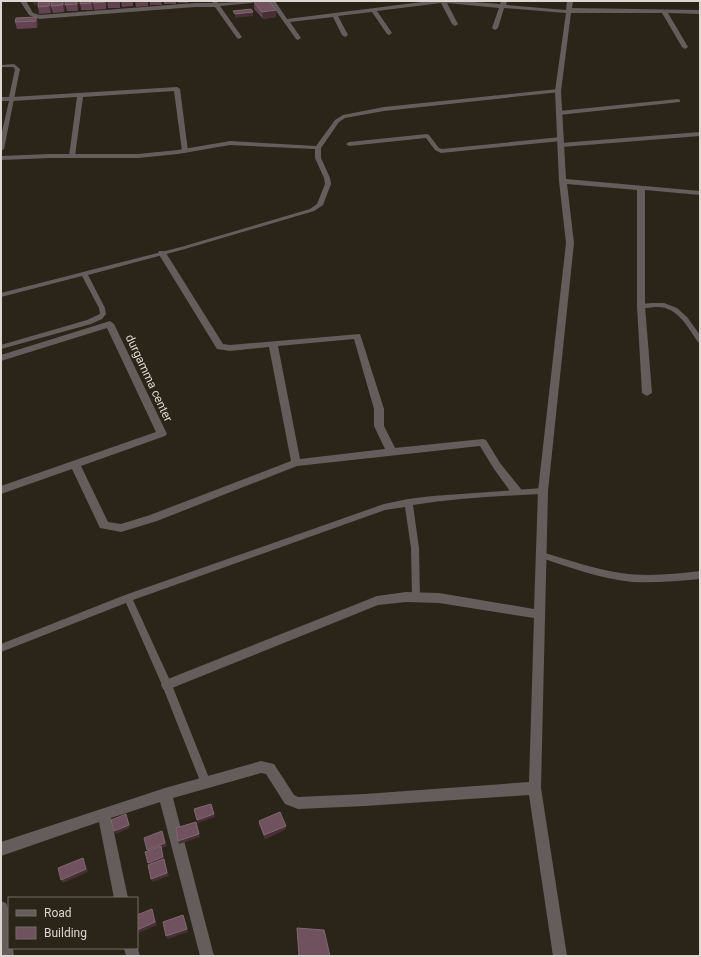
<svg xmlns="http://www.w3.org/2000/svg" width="701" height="957" font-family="Roboto,sans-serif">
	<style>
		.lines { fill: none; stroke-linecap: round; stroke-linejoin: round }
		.lane { fill: #655d5c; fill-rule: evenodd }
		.street { fill: #655d5c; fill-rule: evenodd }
		.wall { fill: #634252 }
		.shaded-wall { fill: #472f35 }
		.building { fill: #70525f; stroke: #816771 }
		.labels { text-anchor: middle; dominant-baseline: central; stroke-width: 3; stroke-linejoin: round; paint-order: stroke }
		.street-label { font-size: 12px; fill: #dcd7d0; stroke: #2b2419 }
	</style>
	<rect width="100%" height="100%" fill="#2b2419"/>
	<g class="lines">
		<!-- lane -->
		<g class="lane">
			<path d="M 14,64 L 20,69 L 4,149 L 1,151 L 1,136 L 9,101 L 1,101 L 1,97 L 9,97 L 15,69 L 13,67 L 1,67 L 1,65 Z"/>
			<path d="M 558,89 L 560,90 L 560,92 L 384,111 L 345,118 L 339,122 L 321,148 L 321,158 L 330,178 L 331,184 L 323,205 L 314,211 L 185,249 L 88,275 L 105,308 L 106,314 L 102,319 L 91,324 L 1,349 L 1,345 L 87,320 L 100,314 L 99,308 L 82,276 L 1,297 L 1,293 L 181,247 L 310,209 L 317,204 L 325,184 L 324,178 L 315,158 L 315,149 L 230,145 L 178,154 L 138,158 L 50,158 L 1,160 L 1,156 L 50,154 L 138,154 L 178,150 L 230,141 L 316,146 L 335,120 L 343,115 L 384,107 Z"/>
			<path d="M 678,99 L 680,100 L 680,102 L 559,115 L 556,113 L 559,111 Z"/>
			<path d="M 700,132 L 700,136 L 561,147 L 558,145 L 561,143 Z"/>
			<path d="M 427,134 L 429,135 L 439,148 L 442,149 L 561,137 L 564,139 L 561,141 L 441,153 L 435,150 L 426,138 L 349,146 L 346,144 L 349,142 Z"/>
			<path d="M 652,303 L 664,303 L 677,308 L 687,317 L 700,335 L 700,342 L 698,342 C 687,326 677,306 656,307 C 650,307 642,310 638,306 L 641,304 Z"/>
			<path d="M 543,488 L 546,489 L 547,491 L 546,493 L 543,494 C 499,496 456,498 413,505 L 419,548 L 420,597 L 419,600 L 416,601 L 413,600 L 412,597 L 411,548 L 405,507 L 385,510 L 133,600 L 172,685 L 211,783 L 210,786 L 206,788 L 202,786 L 162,685 L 126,603 L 1,652 L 1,644 L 125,595 L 384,504 L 408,499 L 433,496 Z"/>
			<path d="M 541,552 C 567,559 593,569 621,573 C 647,577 674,574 700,571 L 700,579 C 678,581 655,583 633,582 C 601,579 569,567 538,557 L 537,555 L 538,553 Z"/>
		</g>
		<!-- street -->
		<g class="street">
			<path d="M 20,1 L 26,1 L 33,13 L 40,15 L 195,3 L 213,3 L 211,1 L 217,1 L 218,3 L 255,1 L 252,3 L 220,6 L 242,37 L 239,39 L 237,38 L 215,7 L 195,7 L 39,19 L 29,15 Z"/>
			<path d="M 269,1 L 275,1 L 287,19 L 430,1 L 462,1 L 500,4 L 501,1 L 507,1 L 506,5 L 566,10 L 567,1 L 573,1 L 572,8 L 700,10 L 700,14 L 668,13 L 688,47 L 685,49 L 682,47 L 662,13 L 571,13 L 561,91 L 566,179 L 700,191 L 700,195 L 645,190 L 645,306 L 652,393 L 647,396 L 642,393 L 637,306 L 637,190 L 567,184 L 574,243 L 548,491 L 541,788 L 567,956 L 553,956 L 529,795 L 365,806 L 298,809 L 285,804 L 266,774 L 261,773 L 173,798 L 214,956 L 200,956 L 160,802 L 111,818 L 128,898 L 114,898 L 99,822 L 1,856 L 1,842 L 165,788 L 261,761 L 274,764 L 294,795 L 298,797 L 365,794 L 529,782 L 534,618 L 439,603 L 406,602 L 378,605 L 167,690 L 163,689 L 161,685 L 163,681 L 377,596 L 406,592 L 439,593 L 534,609 L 538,491 L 566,243 L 559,181 L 555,91 L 566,13 L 504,8 L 498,28 L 495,30 L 492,28 L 499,8 L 447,3 L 458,24 L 455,26 L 452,24 L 441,3 L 377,11 L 392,33 L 389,35 L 387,34 L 372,12 L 338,16 L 348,35 L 345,37 L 342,35 L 333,17 L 290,22 L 301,38 L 298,40 L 296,39 Z"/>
			<path d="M 177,87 L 180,89 L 188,151 L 185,153 L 182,151 L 174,91 L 83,97 L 75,156 L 72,158 L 69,156 L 77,97 L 12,101 L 9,99 L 12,97 Z"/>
			<path d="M 159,251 L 165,251 L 166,253 L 223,344 L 230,345 L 360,334 L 384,409 L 384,426 L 395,448 L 483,439 L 486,440 L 500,463 L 521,489 L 522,492 L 521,495 L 513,495 L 494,469 L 480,446 L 297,466 L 157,521 L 121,532 L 100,528 L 72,469 L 1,494 L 1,486 L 156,432 L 107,328 L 1,361 L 1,355 L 110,321 L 114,324 L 167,434 L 165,436 L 81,466 L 108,522 L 121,524 L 150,515 L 291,461 L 269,347 L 230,351 L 217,349 L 158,253 ZM 354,339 L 374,409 L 374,426 L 385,449 L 300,459 L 278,346 Z"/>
			<path d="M 1,901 L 6,903 L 8,908 L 9,948 L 13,948 L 14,956 L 1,956 Z"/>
			<path d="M 137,945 L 140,956 L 126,956 L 124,948 L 137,948 Z"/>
		</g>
	</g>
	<!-- wall -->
	<g class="wall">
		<path d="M 33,1 L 92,1 L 93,10 L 81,10 L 80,1 L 78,2 L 78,11 L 67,11 L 65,3 L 64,12 L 53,13 L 51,7 L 51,13 L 39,14 L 38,7 L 38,5 L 34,5 Z"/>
		<path d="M 106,1 L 106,9 L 94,10 L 93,3 Z"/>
		<path d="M 107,1 L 120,1 L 120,8 L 108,8 Z"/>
		<path d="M 121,1 L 133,1 L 133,6 L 122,7 Z"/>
		<path d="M 135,1 L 148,1 L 148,6 L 136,7 Z"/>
		<path d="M 150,1 L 161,1 L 162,5 L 150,5 Z"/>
		<rect x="164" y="1" width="12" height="3"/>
		<rect x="178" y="1" width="10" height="2"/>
		<path d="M 254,2 L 276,17 L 263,19 L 254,9 Z"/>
		<path d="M 36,17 L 38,23 L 37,28 L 17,29 L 15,22 Z"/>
		<path d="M 259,821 L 286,826 L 286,829 L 265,839 L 259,824 Z"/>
	</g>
	<!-- shaded-wall -->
	<g class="shaded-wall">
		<path d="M 33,1 L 45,1 L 45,4 L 34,5 Z"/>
		<path d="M 50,1 L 51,6 L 51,13 L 49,6 Z"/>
		<path d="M 63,1 L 64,1 L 65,5 L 64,12 L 63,5 Z"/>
		<path d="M 77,1 L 78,1 L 79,4 L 78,11 L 77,4 Z"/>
		<path d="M 91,1 L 92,1 L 93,3 L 93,10 Z"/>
		<path d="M 276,10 L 276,17 L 263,19 L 262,12 Z"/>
		<path d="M 253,12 L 253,16 L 235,18 L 235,14 Z"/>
		<path d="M 36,17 L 38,23 L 37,28 L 36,21 Z"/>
		<path d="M 126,814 L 130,828 L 116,834 L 114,831 Z"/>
		<path d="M 214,814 L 215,817 L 198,823 L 197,820 Z"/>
		<path d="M 196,822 L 200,837 L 179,844 L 178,841 Z"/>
		<path d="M 286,826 L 286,829 L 265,839 L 264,835 Z"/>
		<path d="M 162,831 L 167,846 L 161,848 L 169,876 L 152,882 L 151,879 L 150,866 L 148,863 L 149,853 L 147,850 Z"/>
		<path d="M 83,858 L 84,861 L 88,872 L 63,883 L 61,880 Z"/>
		<path d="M 152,909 L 157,925 L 139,933 L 137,930 Z"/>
		<path d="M 183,915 L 188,932 L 168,939 L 166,936 Z"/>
	</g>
	<!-- building -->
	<g class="building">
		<path d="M 39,1 L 50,1 L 49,6 L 38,7 Z"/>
		<path d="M 52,1 L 63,1 L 63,5 L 51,6 Z"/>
		<path d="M 66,1 L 77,1 L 77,4 L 65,5 Z"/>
		<path d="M 80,1 L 91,1 L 91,3 L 80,4 Z"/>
		<path d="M 93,1 L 105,1 L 105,2 L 93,3 Z"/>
		<path d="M 259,1 L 269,1 L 276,10 L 262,12 L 254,2 Z"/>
		<path d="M 251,9 L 253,12 L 235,14 L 233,11 Z"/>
		<path d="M 36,17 L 36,21 L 15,22 L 16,18 Z"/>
		<path d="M 211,804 L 214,814 L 197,820 L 194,809 Z"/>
		<path d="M 280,812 L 286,826 L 264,835 L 259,821 Z"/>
		<path d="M 126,814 L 129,825 L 114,831 L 111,820 Z"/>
		<path d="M 196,822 L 199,834 L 178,841 L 176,828 Z"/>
		<path d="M 162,831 L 165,843 L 147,850 L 144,838 Z"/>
		<path d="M 161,846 L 163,857 L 148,863 L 145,852 Z"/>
		<path d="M 83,858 L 86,869 L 61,880 L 58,868 Z"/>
		<path d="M 164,859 L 167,873 L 151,879 L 148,865 Z"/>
		<path d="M 152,909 L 155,922 L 137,930 L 137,915 Z"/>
		<path d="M 183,915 L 187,929 L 166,936 L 163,922 Z"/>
		<path d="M 297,928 L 324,930 L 330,956 L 299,956 Z"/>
	</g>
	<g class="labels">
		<!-- street labels -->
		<g class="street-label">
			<text transform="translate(149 378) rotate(65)">durgamma center</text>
		</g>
	</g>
	<!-- border -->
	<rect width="701" height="957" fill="none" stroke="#dcd7d0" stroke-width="4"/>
	<!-- legend -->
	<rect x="8" y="897" width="130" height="52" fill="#2b2419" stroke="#726c62"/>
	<rect x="16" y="910" width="20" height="6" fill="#655d5c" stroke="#726c62"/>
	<text x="44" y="917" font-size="12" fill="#dcd7d0">Road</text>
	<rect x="16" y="927" width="20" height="12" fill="#70525f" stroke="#726c62"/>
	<text x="44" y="937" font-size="12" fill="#dcd7d0">Building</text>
</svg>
